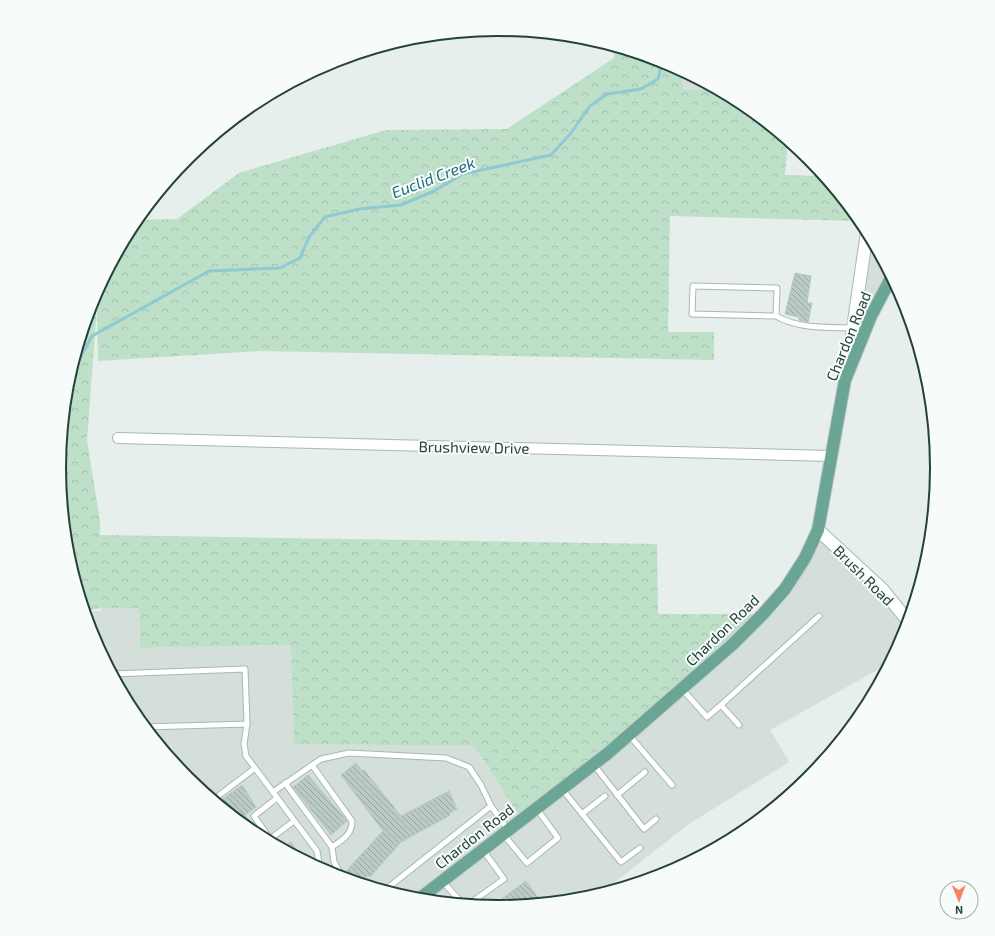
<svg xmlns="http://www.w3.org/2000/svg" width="995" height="936" font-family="'Exo 2',sans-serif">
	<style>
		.built { fill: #d4dfda }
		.forest { fill: url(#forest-crowns) }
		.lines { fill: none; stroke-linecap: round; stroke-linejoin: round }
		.stream { stroke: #8ec9d4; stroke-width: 3 }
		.building { fill: url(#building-back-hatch); stroke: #b8c9c2 }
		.lane-casing { stroke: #a8b8b2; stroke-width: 7 }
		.street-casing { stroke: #a8b8b2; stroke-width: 12 }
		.secondary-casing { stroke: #a4bbb3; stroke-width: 14 }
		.primary-casing { stroke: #c2cac8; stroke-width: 14 }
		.lane { stroke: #fff; stroke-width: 5 }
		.street { stroke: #fff; stroke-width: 10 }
		.secondary { stroke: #fff; stroke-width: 12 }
		.primary { stroke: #6aa596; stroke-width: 12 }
		.labels { text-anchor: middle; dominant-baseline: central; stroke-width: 4; stroke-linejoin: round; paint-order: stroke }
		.street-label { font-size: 15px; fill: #24423a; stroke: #f7fbf9 }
		.water-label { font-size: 16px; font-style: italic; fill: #1c6f80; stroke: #f7fbf9 }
		.rim { fill: none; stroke: #24423a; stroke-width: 2 }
	</style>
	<defs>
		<pattern id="forest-crowns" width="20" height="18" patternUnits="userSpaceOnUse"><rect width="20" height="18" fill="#bfe0c8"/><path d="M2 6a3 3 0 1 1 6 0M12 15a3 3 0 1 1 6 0" fill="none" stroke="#a4c1ad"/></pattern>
		<pattern id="building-back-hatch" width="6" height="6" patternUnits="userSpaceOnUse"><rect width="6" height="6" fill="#bbcac4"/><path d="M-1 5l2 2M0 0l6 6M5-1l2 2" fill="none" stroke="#98a6a0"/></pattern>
	</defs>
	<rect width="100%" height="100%" fill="#e6efeb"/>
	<!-- built -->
	<g class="built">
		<path d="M 682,71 L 717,90 L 683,90 Z"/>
		<path d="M 867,232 L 891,278 L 845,380 Z"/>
		<path d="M 818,530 L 908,621 L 903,636 L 888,664 L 770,730 L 789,762 L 689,824 L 601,893 L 583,899 L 497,907 L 412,899 L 329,873 L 253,833 L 187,778 L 132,712 L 92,636 L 85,612 L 100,611 L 101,608 L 139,608 L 140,648 L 292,645 L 294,744 L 474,746 L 522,820 L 763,614 Z"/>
	</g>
	<!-- forest -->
	<path class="forest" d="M 613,47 L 666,63 L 682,71 L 683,90 L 717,90 L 742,103 L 788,141 L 785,175 L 823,176 L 860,221 L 670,216 L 668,332 L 714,332 L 714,360 L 259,351 L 98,361 L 97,307 L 87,440 L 100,521 L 100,535 L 657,544 L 658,614 L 763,614 L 522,820 L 474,746 L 294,744 L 291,645 L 140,648 L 139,608 L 101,608 L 84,611 L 67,553 L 59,468 L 67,382 L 92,300 L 94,297 L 97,299 L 97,290 L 136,220 L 177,219 L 239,173 L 386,130 L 507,129 L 614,58 Z"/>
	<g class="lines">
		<!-- stream -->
		<path class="stream" d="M 68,380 L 92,336 L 209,271 L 280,268 L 300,258 L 309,237 L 325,217 L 359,209 L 401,205 L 434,191 L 463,174 L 551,155 L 571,133 L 590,106 L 607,94 L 641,89 L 658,79 L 662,61"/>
	</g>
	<!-- building -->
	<g class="building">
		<path d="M 795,273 L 811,276 L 807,303 L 812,303 L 808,322 L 799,320 L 799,317 L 785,314 Z"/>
		<path d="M 356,763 L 362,771 L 364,770 L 401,816 L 449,791 L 457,809 L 449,813 L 450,815 L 401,842 L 370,877 L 367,876 L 361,883 L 347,870 L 383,831 L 341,775 Z"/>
		<path d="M 308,775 L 347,821 L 331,835 L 293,787 Z"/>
		<path d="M 242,785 L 256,807 L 245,815 L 256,834 L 217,803 Z"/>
		<path d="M 291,842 L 303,860 L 282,848 Z"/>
		<path d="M 526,881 L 542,903 L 492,906 Z"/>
	</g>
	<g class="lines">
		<defs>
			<g id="lane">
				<path d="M 776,316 L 692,314 L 693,286 L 777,288 L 776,316 C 799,329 826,327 853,328"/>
				<path d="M 112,674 L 245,669 L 247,724 L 145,727"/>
				<path d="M 682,689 L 707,717 L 721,705 L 739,725"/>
				<path d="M 721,705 L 819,616"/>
				<path d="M 247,724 L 244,744 L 246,756 L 317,851 L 320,869"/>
				<path d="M 629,735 L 672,785"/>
				<path d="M 312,765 L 352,821 C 352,835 342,840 332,847"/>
				<path d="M 594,765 L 644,829 L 656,819"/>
				<path d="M 285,783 L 332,847 L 334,862 L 343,878"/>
				<path d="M 562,789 L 621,862 L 640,848"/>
				<path d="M 273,792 L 321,759 L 349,753 L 446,758 L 469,767 L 481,785 L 491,806 L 508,830"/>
				<path d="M 617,795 L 645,772"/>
				<path d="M 277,798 L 254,816 L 270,839 L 294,821"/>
				<path d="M 213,800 L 255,768"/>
				<path d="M 582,814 L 605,796"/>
				<path d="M 503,834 L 527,863 L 558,838 L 537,809"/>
				<path d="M 443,882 L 463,904"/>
				<path d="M 385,890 L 491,806"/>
				<path d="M 469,904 L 504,879 L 483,850"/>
			</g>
			<path id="street" d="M 118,438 L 831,456"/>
			<g id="secondary">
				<path d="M 847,369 L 867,232"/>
				<path d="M 818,530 L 883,590 L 908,621"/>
			</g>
			<path id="primary" d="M 419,899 L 607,754 L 733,644 L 763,614 L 785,589 L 805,558 L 818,530 L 845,380 L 871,316 L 891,278"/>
		</defs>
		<!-- lane casing -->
		<use href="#lane" class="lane-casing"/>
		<!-- street casing -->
		<use href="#street" class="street-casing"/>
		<!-- secondary casing -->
		<use href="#secondary" class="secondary-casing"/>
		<!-- primary casing -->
		<use href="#primary" class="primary-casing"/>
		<!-- lane -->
		<use href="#lane" class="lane"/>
		<!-- street -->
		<use href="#street" class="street"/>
		<!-- secondary -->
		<use href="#secondary" class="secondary"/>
		<!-- primary -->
		<use href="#primary" class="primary"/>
	</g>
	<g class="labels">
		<!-- street labels -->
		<g class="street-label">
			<text transform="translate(848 336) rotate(-68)">Chardon Road</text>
			<text transform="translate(474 447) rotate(1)">Brushview Drive</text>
			<text transform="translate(864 575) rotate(45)">Brush Road</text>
			<text transform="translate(722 630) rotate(-44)">Chardon Road</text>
			<text transform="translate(474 836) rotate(-38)">Chardon Road</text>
		</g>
		<!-- water labels -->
		<g class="water-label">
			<text transform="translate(433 177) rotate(-21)">Euclid Creek</text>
		</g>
	</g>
	<!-- crop -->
	<path d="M0 0H995V936H0ZM66 468a432 432 0 1 1 864 0a432 432 0 1 1-864 0Z" fill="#f7fbf9" fill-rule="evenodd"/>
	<path class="rim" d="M66 468a432 432 0 1 1 864 0a432 432 0 1 1-864 0Z"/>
	<!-- north arrow -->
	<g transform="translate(959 900) rotate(179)"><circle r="19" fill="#f7fbf9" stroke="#a3b1ad"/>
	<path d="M0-3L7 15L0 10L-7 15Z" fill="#f4845f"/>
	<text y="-6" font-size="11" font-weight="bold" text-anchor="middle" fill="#24423a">N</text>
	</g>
</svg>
